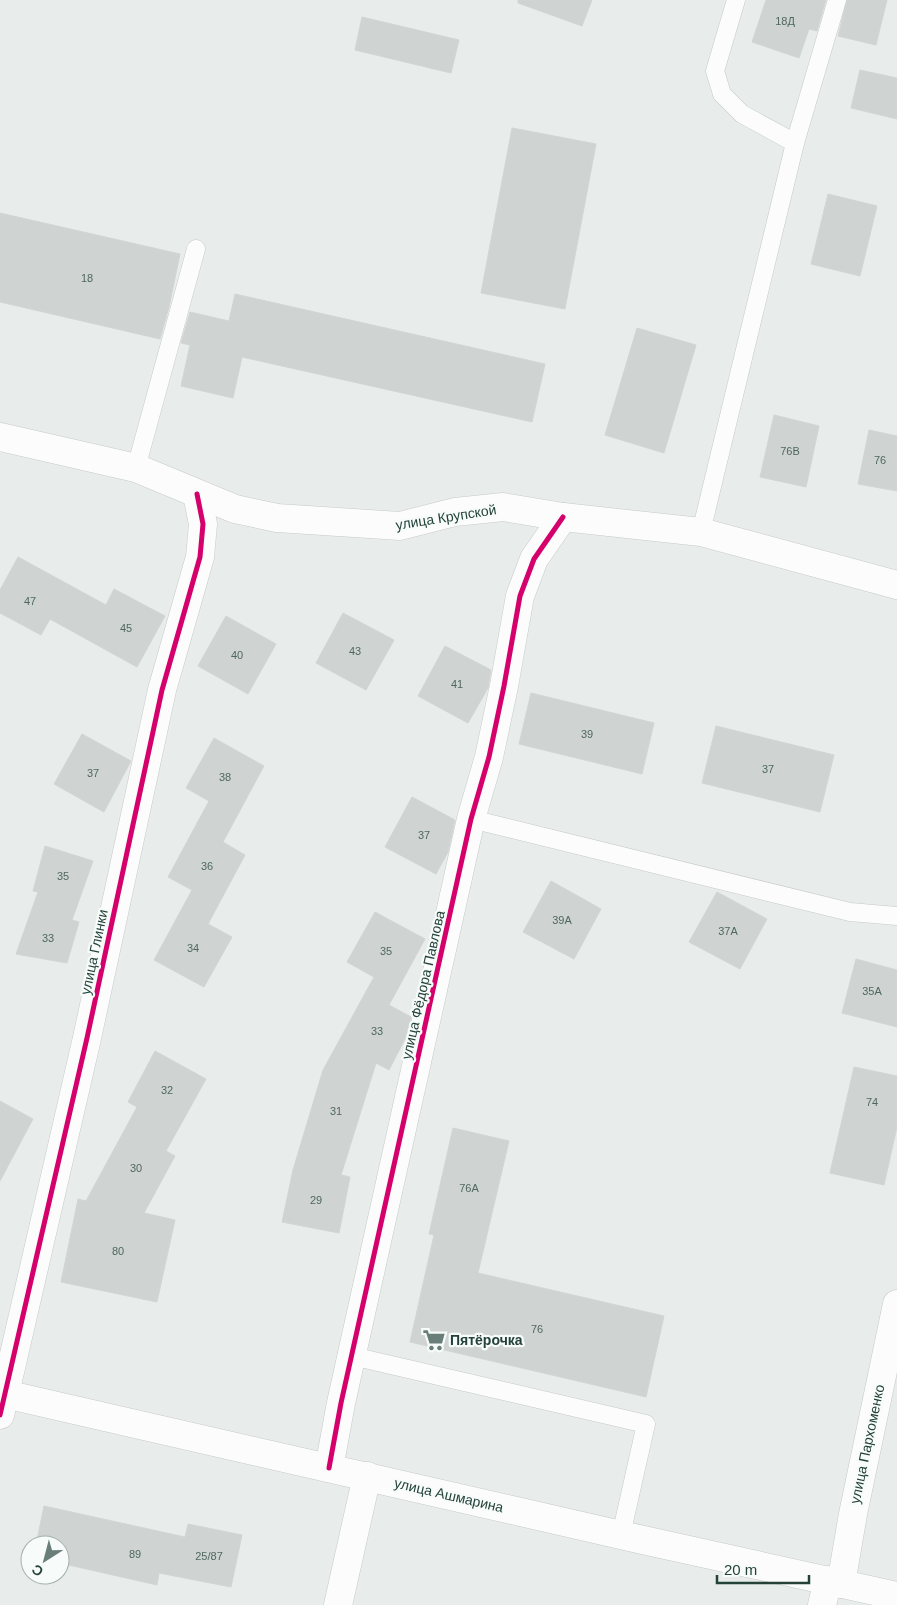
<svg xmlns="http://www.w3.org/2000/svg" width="897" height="1605" font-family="Helvetica,sans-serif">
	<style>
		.building { fill: #cfd4d2; stroke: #d1d6d4 }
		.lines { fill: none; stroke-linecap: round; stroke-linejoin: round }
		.service-casing { stroke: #c5cac8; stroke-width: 19 }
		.minor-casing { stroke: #c5cac8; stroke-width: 29 }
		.tertiary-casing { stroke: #c5cac8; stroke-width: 29 }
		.service { stroke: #fcfcfc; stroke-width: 18 }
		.minor { stroke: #fcfcfc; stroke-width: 28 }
		.tertiary { stroke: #fcfcfc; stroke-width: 28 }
		.cycleway-casing { stroke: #f7fbf9; stroke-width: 8 }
		.cycleway { stroke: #d6006c; stroke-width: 5 }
		.labels { text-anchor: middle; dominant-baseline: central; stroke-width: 4.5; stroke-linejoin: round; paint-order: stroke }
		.number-label { font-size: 11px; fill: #506761 }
		.street-label { font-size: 14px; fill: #24423a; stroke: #f7fbf9 }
		.poi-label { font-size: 14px; font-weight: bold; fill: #24423a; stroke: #f7fbf9; text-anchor: start }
	</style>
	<rect width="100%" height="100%" fill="#e8edeb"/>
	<!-- building -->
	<g class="building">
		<path d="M 518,0 L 592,0 L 582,26 L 518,3 Z"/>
		<path d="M 766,0 L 826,0 L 817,31 L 809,29 L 799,58 L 752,42 Z"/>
		<path d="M 847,0 L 887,0 L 876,45 L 838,36 Z"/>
		<path d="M 362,17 L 459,40 L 451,73 L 355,50 Z"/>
		<path d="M 860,70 L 897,78 L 897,119 L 851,108 Z"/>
		<path d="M 512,128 L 596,144 L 565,309 L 481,293 Z"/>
		<path d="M 828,194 L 877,206 L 860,276 L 811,264 Z"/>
		<path d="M 0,213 L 180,254 L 169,307 L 160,339 L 0,302 Z"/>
		<path d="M 235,294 L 545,364 L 532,422 L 242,357 L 233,398 L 181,386 L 190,345 L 181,343 L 190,312 L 229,321 Z"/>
		<path d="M 637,328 L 696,345 L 664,453 L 605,435 Z"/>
		<path d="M 774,415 L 819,426 L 806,487 L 760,477 Z"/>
		<path d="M 869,430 L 897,436 L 897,491 L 858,484 Z"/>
		<path d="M 18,557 L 106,605 L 114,589 L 165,616 L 137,667 L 50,619 L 41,635 L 0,613 L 0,590 Z"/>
		<path d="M 343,613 L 394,640 L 366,690 L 316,663 Z"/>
		<path d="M 226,616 L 276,644 L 248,694 L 198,666 Z"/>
		<path d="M 445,646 L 491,670 L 488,688 L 468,723 L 418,696 Z"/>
		<path d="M 531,693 L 654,723 L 642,774 L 519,744 Z"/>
		<path d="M 716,726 L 834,755 L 820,812 L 702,783 Z"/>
		<path d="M 82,734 L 131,761 L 104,812 L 54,784 Z"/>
		<path d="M 214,738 L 264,766 L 223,842 L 245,855 L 208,924 L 232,937 L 204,987 L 154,960 L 192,890 L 168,877 L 209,801 L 186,788 Z"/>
		<path d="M 412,797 L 455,820 L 448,852 L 436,874 L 385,847 Z"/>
		<path d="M 45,846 L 93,861 L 72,920 L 79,922 L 67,963 L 16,954 L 38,892 L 33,891 Z"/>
		<path d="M 551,881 L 601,909 L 574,959 L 523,932 Z"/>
		<path d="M 717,892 L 767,919 L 740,969 L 689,942 Z"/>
		<path d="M 375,912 L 425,939 L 389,1005 L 411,1017 L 406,1037 L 389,1070 L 376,1063 L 341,1175 L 350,1177 L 339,1233 L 282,1222 L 293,1170 L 323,1070 L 374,977 L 347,962 Z"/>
		<path d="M 856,959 L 897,970 L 897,1027 L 842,1013 Z"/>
		<path d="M 155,1051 L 206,1079 L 166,1151 L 175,1156 L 144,1213 L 175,1220 L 157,1302 L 61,1282 L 78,1199 L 86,1201 L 137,1107 L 128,1102 Z"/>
		<path d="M 854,1067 L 897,1076 L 897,1127 L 884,1185 L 830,1173 Z"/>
		<path d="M 0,1101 L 33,1119 L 0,1181 Z"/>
		<path d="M 453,1128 L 509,1141 L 478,1273 L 664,1316 L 646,1397 L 410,1342 L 434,1235 L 429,1234 Z"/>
		<path d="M 44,1506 L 185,1537 L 188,1524 L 242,1535 L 231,1587 L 159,1573 L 157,1585 L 60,1563 L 60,1545 L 36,1545 Z"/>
	</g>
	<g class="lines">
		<defs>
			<g id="service">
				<path d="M 736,0 L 715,71 L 722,94 L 742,114 L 795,143"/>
				<path d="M 136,468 L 196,249"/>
				<path d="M 701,532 L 795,143 L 837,0"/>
				<path d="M 471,819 L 850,912 L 897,916"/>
				<path d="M 352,1356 L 646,1424 L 621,1535"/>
			</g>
			<g id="minor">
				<path d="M 0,437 L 136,468 L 235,509 L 277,518 L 400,526 L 455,512 L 503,507 L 563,517 L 701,532 L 897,585"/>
				<path d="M 0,1415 L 87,1038 L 162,690 L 200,557 L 203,524 L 197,494"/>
				<path d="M 329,1468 L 341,1403 L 471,819 L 489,757 L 504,686 L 520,596 L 534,559 L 563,517"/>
				<path d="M 841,1584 L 853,1514 L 897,1304"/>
				<path d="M 338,1605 L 367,1476"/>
				<path d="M 822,1605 L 828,1580"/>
			</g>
			<path id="tertiary" d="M 0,1393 L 643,1540 L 897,1596"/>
		</defs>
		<!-- service casing -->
		<use href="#service" class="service-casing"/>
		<!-- minor casing -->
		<use href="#minor" class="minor-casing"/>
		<!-- tertiary casing -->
		<use href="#tertiary" class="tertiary-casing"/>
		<!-- service -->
		<use href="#service" class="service"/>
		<!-- minor -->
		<use href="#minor" class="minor"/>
		<!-- tertiary -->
		<use href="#tertiary" class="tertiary"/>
		<defs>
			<g id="cycleway">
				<path d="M 0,1415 L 87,1038 L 162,690 L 200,557 L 203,524 L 197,494"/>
				<path d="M 329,1468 L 341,1403 L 471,819 L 489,757 L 504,686 L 520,596 L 534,559 L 563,517"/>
			</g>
		</defs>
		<!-- cycleway casing -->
		<use href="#cycleway" class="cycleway-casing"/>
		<!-- cycleway -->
		<use href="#cycleway" class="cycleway"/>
	</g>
	<!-- icons -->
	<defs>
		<symbol id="supermarket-bare" viewBox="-9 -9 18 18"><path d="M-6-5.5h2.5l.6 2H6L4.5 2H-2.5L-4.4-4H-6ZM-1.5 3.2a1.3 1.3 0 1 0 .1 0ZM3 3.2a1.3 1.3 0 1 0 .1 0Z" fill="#697e78" stroke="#f7fbf9" stroke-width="2.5" paint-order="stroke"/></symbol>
	</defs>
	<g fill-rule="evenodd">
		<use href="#supermarket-bare" x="418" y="1324" width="32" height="32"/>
	</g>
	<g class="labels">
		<!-- number labels -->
		<g class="number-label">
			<text x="785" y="21">18Д</text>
			<text x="87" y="278">18</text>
			<text x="790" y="451">76В</text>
			<text x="880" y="460">76</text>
			<text x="30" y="601">47</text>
			<text x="126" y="628">45</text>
			<text x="355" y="651">43</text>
			<text x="237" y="655">40</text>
			<text x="457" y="684">41</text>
			<text x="587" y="734">39</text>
			<text x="768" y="769">37</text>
			<text x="93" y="773">37</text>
			<text x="225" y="777">38</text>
			<text x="424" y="835">37</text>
			<text x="207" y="866">36</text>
			<text x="63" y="876">35</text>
			<text x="562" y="920">39А</text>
			<text x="728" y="931">37А</text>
			<text x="48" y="938">33</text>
			<text x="193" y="948">34</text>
			<text x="386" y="951">35</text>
			<text x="872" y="991">35А</text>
			<text x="377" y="1031">33</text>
			<text x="167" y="1090">32</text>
			<text x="872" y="1102">74</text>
			<text x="336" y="1111">31</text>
			<text x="136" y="1168">30</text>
			<text x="469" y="1188">76А</text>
			<text x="316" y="1200">29</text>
			<text x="118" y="1251">80</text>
			<text x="537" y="1329">76</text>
			<text x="135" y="1554">89</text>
			<text x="209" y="1556">25/87</text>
		</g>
		<!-- street labels -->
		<g class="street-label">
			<text transform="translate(446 517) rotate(-9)">улица Крупской</text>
			<text transform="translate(94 952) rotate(-78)">улица Глинки</text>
			<text transform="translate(423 985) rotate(-77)">улица Фёдора Павлова</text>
			<text transform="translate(867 1444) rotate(-78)">улица Пархоменко</text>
			<text transform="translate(449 1495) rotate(13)">улица Ашмарина</text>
		</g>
		<!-- poi labels -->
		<g class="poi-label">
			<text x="450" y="1340">Пятёрочка</text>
		</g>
	</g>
	<!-- north arrow -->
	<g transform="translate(45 1560) rotate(216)"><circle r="24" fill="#f7fbf9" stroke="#a3b1ad"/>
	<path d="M0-4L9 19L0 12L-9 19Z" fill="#697e78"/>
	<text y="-8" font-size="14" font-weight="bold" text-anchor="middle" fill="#24423a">С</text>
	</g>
	<!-- scale -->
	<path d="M717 1575v8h92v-8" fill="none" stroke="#24423a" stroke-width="2.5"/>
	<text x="724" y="1575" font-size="15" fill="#24423a" stroke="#f7fbf9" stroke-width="4" paint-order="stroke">20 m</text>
</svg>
